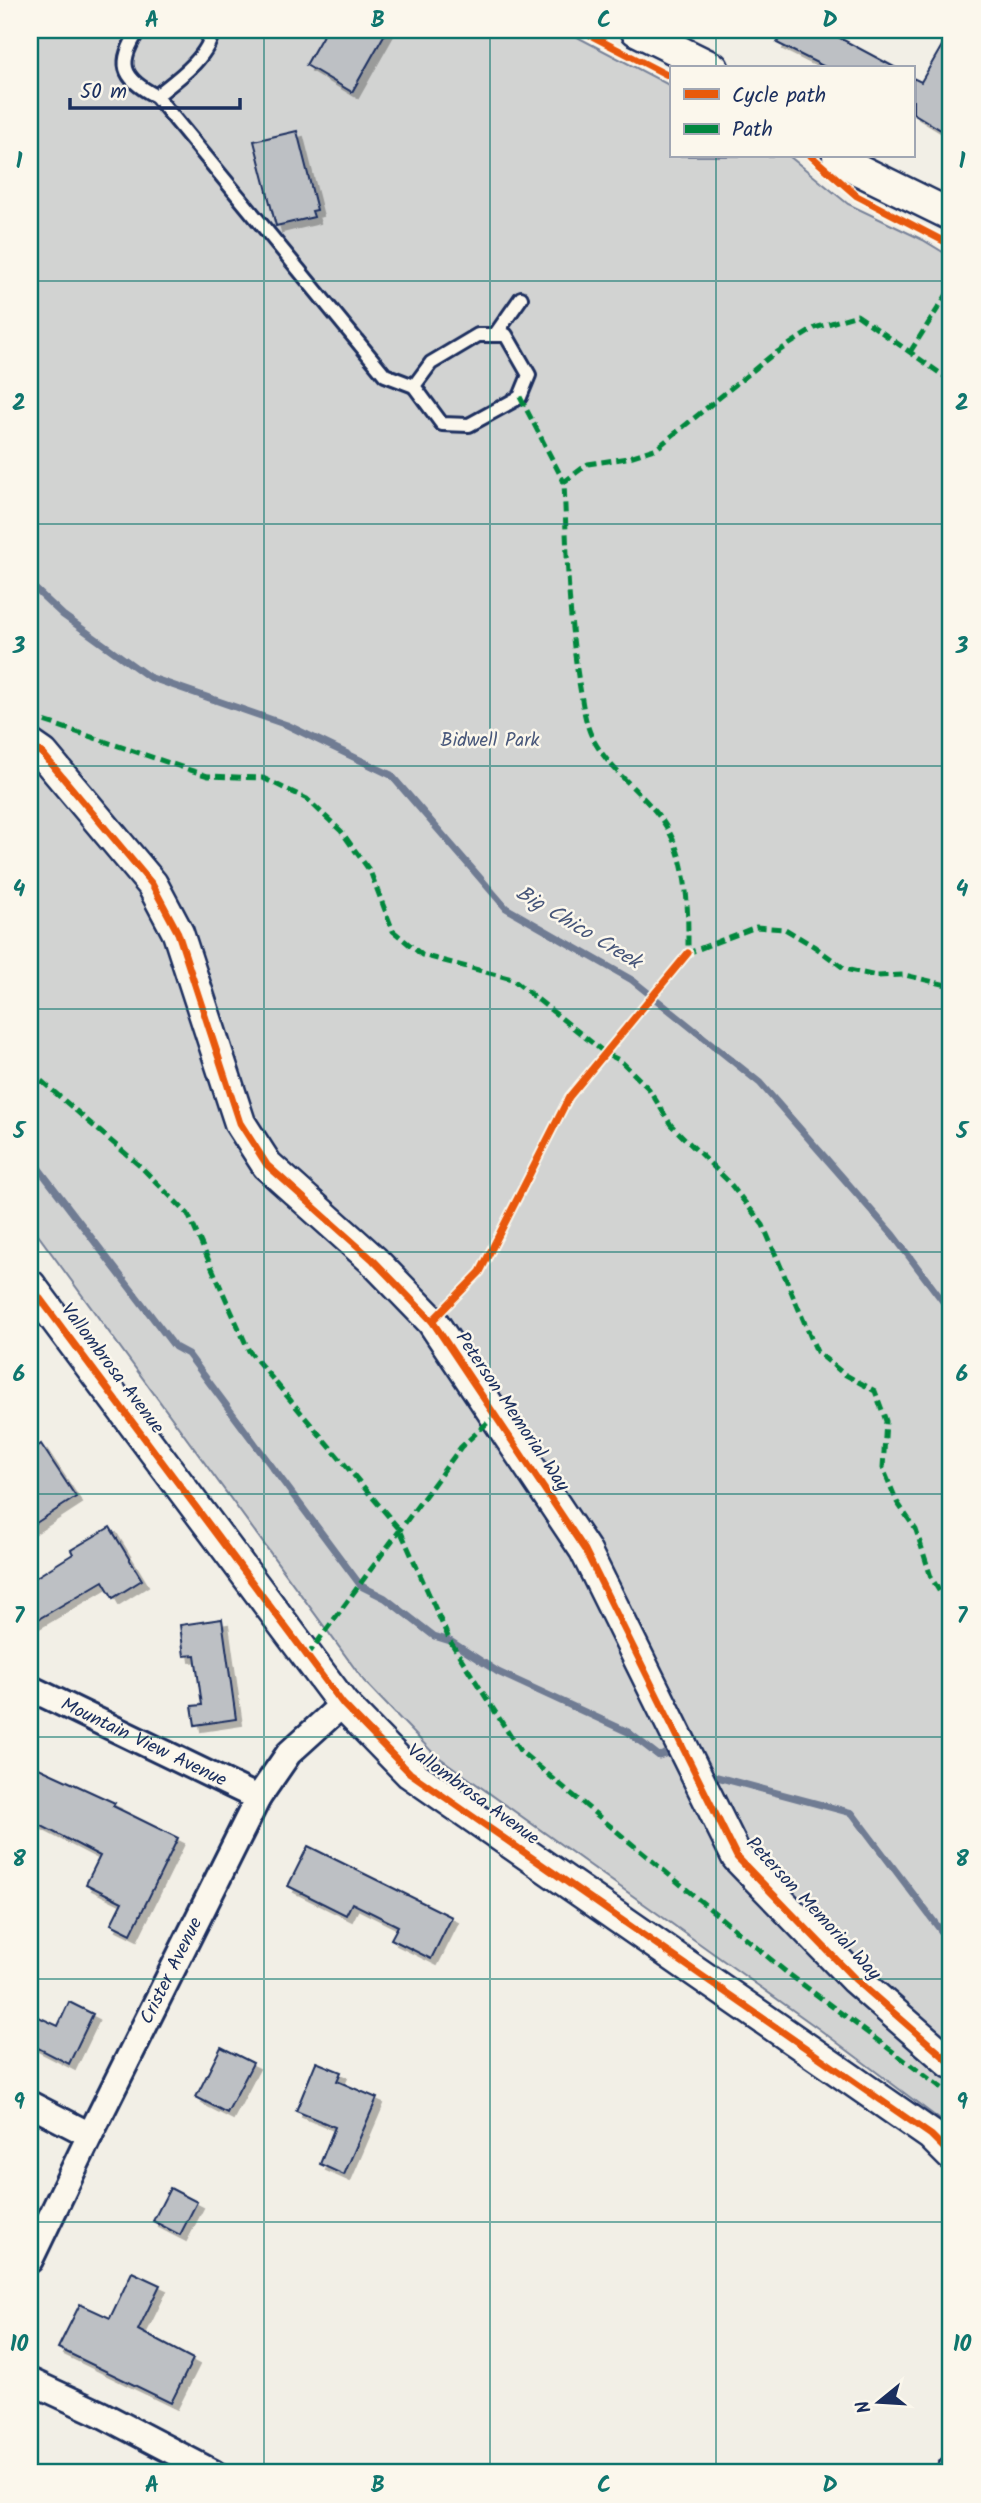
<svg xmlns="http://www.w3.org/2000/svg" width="981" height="2503" font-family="Kalam,sans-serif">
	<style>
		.green { fill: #d2d3d2; stroke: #768198; stroke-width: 2 }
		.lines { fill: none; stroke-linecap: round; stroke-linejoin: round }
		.stream { stroke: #707b93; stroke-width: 7 }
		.building { fill: #bdc0c4; stroke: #1b2f5e; stroke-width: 2; filter: url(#shadow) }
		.service-casing { stroke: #1b2f5e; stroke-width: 18 }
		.minor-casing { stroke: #1b2f5e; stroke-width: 30 }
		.tertiary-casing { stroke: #1b2f5e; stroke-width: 35 }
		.service { stroke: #fbf7ec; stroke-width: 12 }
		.minor { stroke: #fbf7ec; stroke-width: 24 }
		.tertiary { stroke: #fbf7ec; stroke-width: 30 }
		.quiet { stroke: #00873e; stroke-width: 5; stroke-dasharray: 10 5; stroke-linecap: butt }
		.cycleway-casing { stroke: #fbf7ec; stroke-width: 11 }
		.cycleway { stroke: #e8590c; stroke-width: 7 }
		.grid { fill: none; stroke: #0f766e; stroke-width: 2; stroke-opacity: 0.55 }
		.labels { text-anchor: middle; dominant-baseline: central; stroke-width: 5; stroke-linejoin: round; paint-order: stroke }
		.park-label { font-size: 19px; fill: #49587b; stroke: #fbf7ec }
		.street-label { font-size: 19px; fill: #1b2f5e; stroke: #fbf7ec }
		.water-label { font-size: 21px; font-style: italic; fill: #465579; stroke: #fbf7ec }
		.neatline { fill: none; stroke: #0f766e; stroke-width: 2.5 }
		.grid-label { font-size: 23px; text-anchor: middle; font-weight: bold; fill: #0f766e }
	</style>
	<defs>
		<filter id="shadow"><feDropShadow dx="6" dy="6" stdDeviation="0" flood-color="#0004"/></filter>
	</defs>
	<rect width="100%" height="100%" fill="#f2efe6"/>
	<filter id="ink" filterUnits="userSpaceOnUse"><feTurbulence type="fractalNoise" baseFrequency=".0143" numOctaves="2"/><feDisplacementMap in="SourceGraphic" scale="14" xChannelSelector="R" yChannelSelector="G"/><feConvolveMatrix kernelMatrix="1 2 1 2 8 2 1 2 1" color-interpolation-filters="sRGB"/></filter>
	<g filter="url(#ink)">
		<!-- green -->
		<path class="green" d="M 30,30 L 564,30 L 671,86 L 671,156 L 789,156 L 848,204 L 923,240 L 951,257 L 951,2128 L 819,2029 L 433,1753 L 364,1681 L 30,1224 Z"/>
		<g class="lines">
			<!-- stream -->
			<g class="stream">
				<path d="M 30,584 L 63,615 L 149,677 L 287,725 L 391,775 L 506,908 L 632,980 L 760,1083 L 893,1235 L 951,1312"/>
				<path d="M 30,1157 L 175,1347 L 188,1354 L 361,1586 L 385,1598 L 434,1636 L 450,1641 L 498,1672 L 628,1732 L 659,1756 L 671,1752 L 675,1755"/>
				<path d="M 706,1774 L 852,1813 L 951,1944"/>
			</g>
		</g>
		<!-- building -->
		<g class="building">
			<path d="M 326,30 L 387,30 L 352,92 L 306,65 Z"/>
			<path d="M 784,30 L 825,30 L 896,68 L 827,68 L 777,43 Z"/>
			<path d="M 951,30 L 951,111 L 941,130 L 913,113 L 913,78 L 921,82 Z"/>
			<path d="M 297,131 L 317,210 L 312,211 L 314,217 L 276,226 L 254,141 Z"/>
			<path d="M 41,1444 L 76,1497 L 30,1527 L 30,1452 Z"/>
			<path d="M 110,1527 L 142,1580 L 113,1598 L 103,1581 L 30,1624 L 30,1581 L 73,1554 L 71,1550 Z"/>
			<path d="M 222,1619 L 236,1719 L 195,1725 L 192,1706 L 202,1705 L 195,1655 L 184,1656 L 180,1625 Z"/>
			<path d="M 30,1764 L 115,1803 L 113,1806 L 178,1838 L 131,1934 L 111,1924 L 122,1902 L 86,1884 L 100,1856 L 30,1820 Z"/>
			<path d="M 308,1846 L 452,1917 L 431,1959 L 391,1939 L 398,1926 L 352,1903 L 346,1915 L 288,1886 Z"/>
			<path d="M 69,2002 L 93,2014 L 69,2064 L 30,2044 L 30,2013 L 58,2026 Z"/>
			<path d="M 221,2047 L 253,2063 L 227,2113 L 196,2097 Z"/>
			<path d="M 316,2062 L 341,2072 L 337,2081 L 377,2098 L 344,2175 L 320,2164 L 335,2127 L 296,2111 Z"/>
			<path d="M 170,2188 L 197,2202 L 180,2235 L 153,2221 Z"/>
			<path d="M 132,2272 L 160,2285 L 138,2330 L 193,2359 L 171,2403 L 58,2348 L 80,2304 L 110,2318 Z"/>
		</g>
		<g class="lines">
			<defs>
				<g id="service">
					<path d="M 139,30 C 117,63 121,78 156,96 C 175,81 211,56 212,30"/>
					<path d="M 156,96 L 385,375 L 414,386"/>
					<path d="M 478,335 L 506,335 L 529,375 L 520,397 L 469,425 L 442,424 L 414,386 L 431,363 Z"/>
					<path d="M 495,335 L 521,298"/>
				</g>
				<g id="minor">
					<path id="s1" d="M 30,1688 L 258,1798"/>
					<path d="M 30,2104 L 90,2135"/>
					<path id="s2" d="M 30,2260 L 90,2135 L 258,1798 L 289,1753 L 343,1704"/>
					<path d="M 30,2381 L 101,2414 L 214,2473"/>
					<path d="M 949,2473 L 951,2469"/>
				</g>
				<g id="tertiary">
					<path d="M 636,30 L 713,68"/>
					<path d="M 838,156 L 859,170 L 951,215"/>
					<path d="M 30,745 L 43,754 L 152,884 L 178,933 L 240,1123 L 267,1165 L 373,1260 L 432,1321 L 585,1550 L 737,1857 L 855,1979 L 951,2063"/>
					<path d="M 30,1285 L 343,1704 L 410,1773 L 931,2135 L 951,2155"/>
				</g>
			</defs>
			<!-- service casing -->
			<use href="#service" class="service-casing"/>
			<!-- minor casing -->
			<use href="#minor" class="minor-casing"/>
			<!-- tertiary casing -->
			<use href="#tertiary" class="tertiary-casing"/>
			<!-- service -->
			<use href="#service" class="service"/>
			<!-- minor -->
			<use href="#minor" class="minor"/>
			<!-- tertiary -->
			<use href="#tertiary" class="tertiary"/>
			<!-- quiet -->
			<g class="quiet">
				<path d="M 910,352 L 951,288"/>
				<path d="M 951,381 L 857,315 L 815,328 L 771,356 L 657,448 L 627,458 L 588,464 L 564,482 C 567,551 568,620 580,688 C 583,705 585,724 593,739 C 609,769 639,790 659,816 C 689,855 688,906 688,953 L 756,927 L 785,929 L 815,947 L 845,969 L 876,976 L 905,975 L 951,986"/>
				<path d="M 520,397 L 564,482"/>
				<path d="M 30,720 L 44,721 L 208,776 L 263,778 L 307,799 L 341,831 L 370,871 L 393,931 L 422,955 L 512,979 L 605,1053 L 621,1061 L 649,1089 L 671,1125 L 728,1181 L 763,1225 L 817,1352 L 844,1374 L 875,1391 L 886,1421 L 883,1468 L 897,1502 L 916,1530 L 931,1577 L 951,1611"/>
				<path d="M 30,1071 L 140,1166 L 188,1214 L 249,1351 L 400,1530 L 450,1641 L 520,1751 L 786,1972 L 951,2095"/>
				<path d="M 307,1656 L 461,1447 L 496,1415"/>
			</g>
			<defs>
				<g id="cycleway">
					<path d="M 580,30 L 671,77"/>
					<path d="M 811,156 L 857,196 L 951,245"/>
					<path d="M 30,745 L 43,754 L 152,884 L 178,933 L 240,1123 L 267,1165 L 373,1260 L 432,1321 L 585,1550 L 737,1857 L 855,1979 L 951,2063"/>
					<path d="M 30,1285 L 343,1704 L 410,1773 L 931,2135 L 951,2155"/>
					<path d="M 432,1321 L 480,1272 L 569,1097 L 688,953"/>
				</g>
			</defs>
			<!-- cycleway casing -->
			<use href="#cycleway" class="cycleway-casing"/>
			<!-- cycleway -->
			<use href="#cycleway" class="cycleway"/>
		</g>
	</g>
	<!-- grid -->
	<path class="grid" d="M 264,30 L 264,2473M 490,30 L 490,2473M 716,30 L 716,68M 716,156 L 716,2473M 30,281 L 951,281M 30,524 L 951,524M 30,766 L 951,766M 30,1009 L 951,1009M 30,1252 L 951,1252M 30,1494 L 951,1494M 30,1737 L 951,1737M 30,1979 L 951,1979M 30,2222 L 951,2222"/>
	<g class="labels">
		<!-- park labels -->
		<g class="park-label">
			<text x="490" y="741">Bidwell Park</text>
		</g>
		<!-- street labels -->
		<g class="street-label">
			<text transform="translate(112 1369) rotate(53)">Vallombrosa Avenue</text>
			<text transform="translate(512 1412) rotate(56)">Peterson Memorial Way</text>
			<text stroke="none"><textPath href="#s1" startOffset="126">Mountain View Avenue</textPath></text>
			<text transform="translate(473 1795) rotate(36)">Vallombrosa Avenue</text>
			<text transform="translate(813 1909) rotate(47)">Peterson Memorial Way</text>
			<text stroke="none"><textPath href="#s2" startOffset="322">Crister Avenue</textPath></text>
		</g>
		<!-- water labels -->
		<g class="water-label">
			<text transform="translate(578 928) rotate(31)">Big Chico Creek</text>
		</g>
	</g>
	<!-- margin -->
	<rect width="981" height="2503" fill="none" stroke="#fbf7ec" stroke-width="77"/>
	<!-- legend -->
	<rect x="670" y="66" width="245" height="91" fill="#fbf7ec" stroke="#a1a7b3" stroke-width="2"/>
	<rect x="684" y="89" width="35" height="10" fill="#e8590c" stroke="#a1a7b3" stroke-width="2"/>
	<text x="732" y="102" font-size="21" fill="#1b2f5e">Cycle path</text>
	<rect x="684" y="124" width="35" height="10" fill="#00873e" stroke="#a1a7b3" stroke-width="2"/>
	<text x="732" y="136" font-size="21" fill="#1b2f5e">Path</text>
	<!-- north arrow -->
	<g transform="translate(879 2402) rotate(252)" stroke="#fbf7ec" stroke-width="5" paint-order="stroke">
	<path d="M0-5L12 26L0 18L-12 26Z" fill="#1b2f5e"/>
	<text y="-10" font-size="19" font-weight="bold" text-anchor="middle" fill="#1b2f5e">N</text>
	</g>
	<!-- scale -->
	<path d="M70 98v10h170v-10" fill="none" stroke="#1b2f5e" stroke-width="3.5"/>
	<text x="80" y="98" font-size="21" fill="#1b2f5e" stroke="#fbf7ec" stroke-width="5" paint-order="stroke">50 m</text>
	<rect x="38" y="38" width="904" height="2426" class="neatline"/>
	<g class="grid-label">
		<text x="152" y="27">A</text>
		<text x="378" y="27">B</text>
		<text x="604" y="27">C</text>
		<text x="830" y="27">D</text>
		<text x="19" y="168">1</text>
		<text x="962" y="168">1</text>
		<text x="19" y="410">2</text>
		<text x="962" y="410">2</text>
		<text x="19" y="653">3</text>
		<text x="962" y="653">3</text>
		<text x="19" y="896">4</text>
		<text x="962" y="896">4</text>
		<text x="19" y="1138">5</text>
		<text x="962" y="1138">5</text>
		<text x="19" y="1381">6</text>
		<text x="962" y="1381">6</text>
		<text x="19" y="1623">7</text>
		<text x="962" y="1623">7</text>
		<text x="19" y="1866">8</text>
		<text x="962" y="1866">8</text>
		<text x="19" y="2109">9</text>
		<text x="962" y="2109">9</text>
		<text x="19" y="2351">10</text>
		<text x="962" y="2351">10</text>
		<text x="152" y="2492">A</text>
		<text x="378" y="2492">B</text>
		<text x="604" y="2492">C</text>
		<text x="830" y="2492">D</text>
	</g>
</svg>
